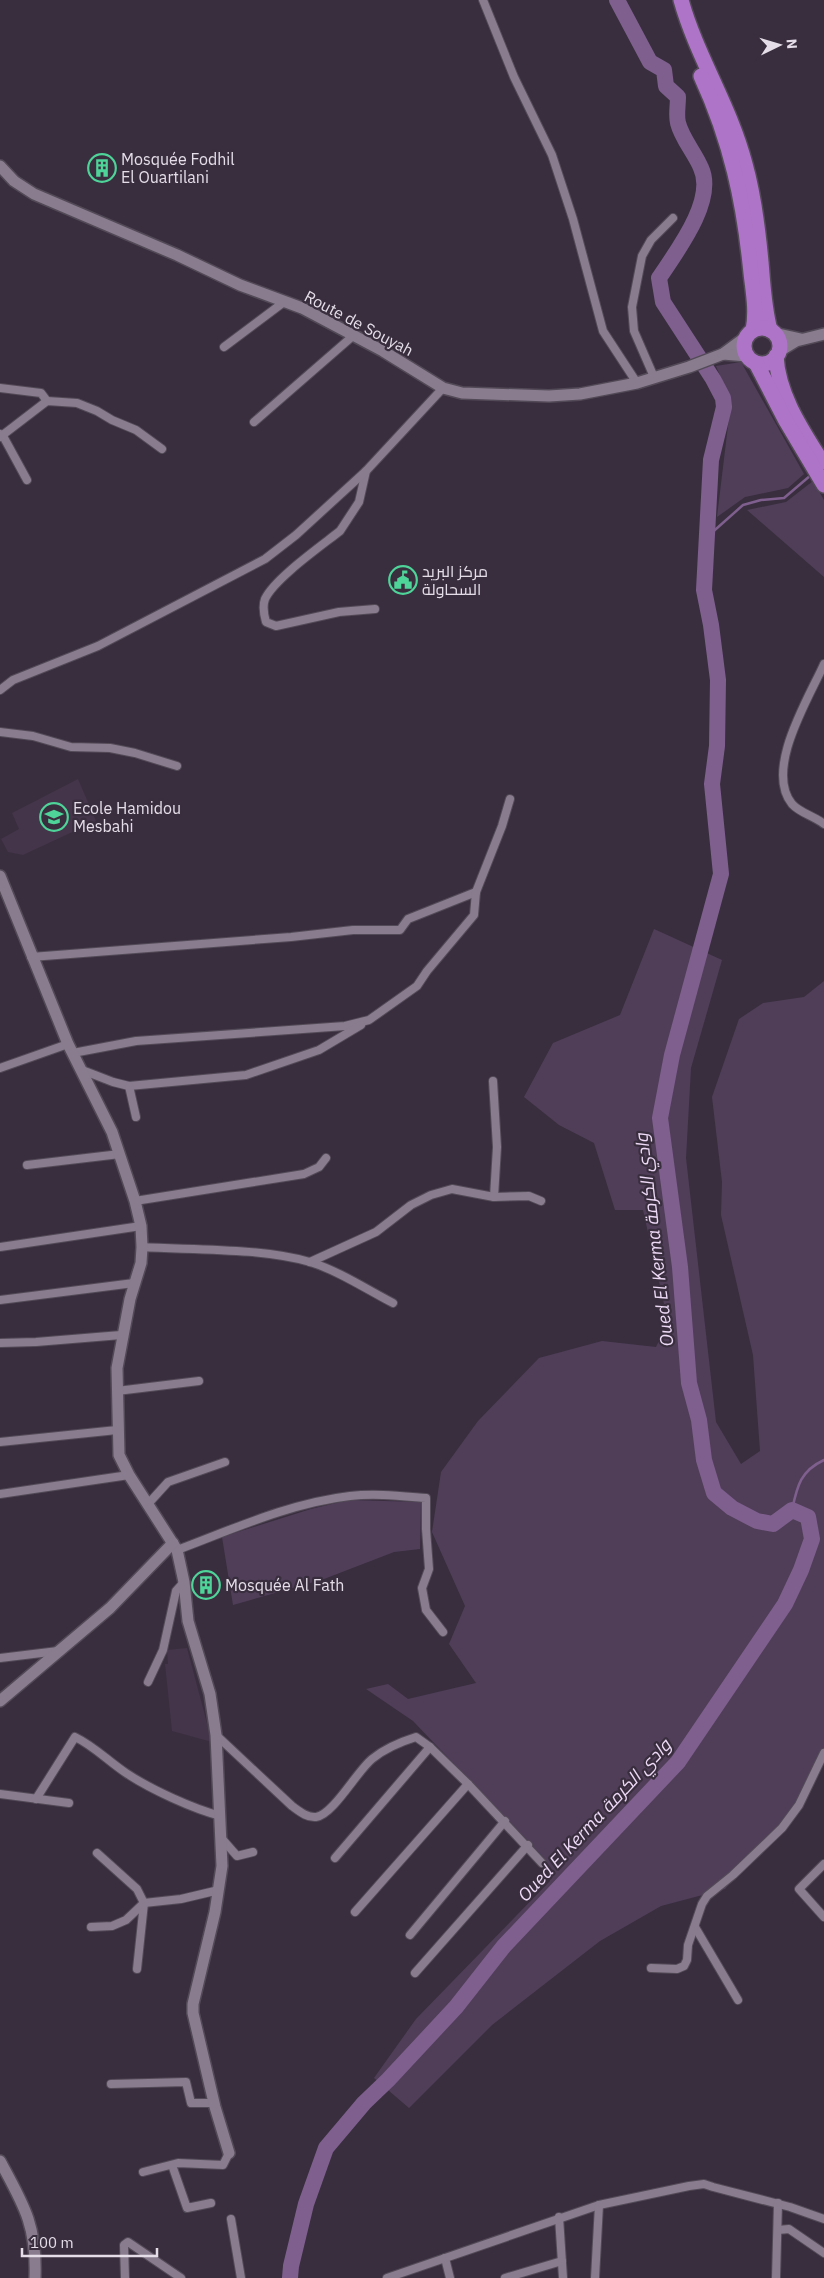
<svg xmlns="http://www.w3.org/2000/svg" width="824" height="2278" font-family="'IBM Plex Sans',Cairo,sans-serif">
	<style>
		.built { fill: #44354a }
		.green { fill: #503e59 }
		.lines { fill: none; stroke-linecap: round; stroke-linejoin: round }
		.stream { stroke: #7f5f8e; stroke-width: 2.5 }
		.river { stroke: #7f5f8e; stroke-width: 16 }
		.street-casing { stroke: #534a57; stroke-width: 10 }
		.secondary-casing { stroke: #534a57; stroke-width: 14 }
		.highway-casing { stroke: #534a57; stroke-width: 18 }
		.street { stroke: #887c8e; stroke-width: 8 }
		.secondary { stroke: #887c8e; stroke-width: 11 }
		.highway { stroke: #ae74c7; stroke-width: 15 }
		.labels { text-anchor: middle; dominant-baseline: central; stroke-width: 4.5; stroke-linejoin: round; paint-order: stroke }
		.poi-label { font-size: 16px; fill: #e5dee8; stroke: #392e3e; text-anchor: start }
		.street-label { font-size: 16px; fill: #e5dee8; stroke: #392e3e }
		.water-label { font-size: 18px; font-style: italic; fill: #eedaf7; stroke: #392e3e }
	</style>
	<rect width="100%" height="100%" fill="#392e3e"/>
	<!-- built -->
	<g class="built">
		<path d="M 78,779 L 96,821 L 23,855 L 8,852 L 1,839 L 19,829 L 12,813 Z"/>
		<path d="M 187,1648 L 212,1742 L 172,1731 L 165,1664 L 168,1664 L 167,1650 Z"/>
	</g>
	<!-- green -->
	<g class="green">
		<path d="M 741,362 L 804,474 L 788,488 L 745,497 L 717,517 L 731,401 L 716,366 Z"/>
		<path d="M 813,481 L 824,500 L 824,577 L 747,510 L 786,502 Z"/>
		<path d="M 654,929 L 722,960 L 691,1068 L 686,1158 L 716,1422 L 741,1464 L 760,1451 L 753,1355 L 721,1215 L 722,1182 L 712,1097 L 739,1019 L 763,1003 L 804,997 L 824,981 L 824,1749 L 793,1812 L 725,1889 L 661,1906 L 600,1941 L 492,2025 L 409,2108 L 374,2078 L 416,2019 L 550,1881 L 543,1857 L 413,1721 L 366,1689 L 388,1684 L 408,1699 L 476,1683 L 449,1644 L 465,1606 L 432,1532 L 441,1472 L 478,1421 L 539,1358 L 602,1341 L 656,1347 L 668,1322 L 643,1210 L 615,1210 L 594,1143 L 559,1125 L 524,1097 L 553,1043 L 620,1015 Z"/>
		<path d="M 349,1500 L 421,1502 L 420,1549 L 394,1552 L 324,1579 L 233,1605 L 222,1537 L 311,1509 Z"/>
	</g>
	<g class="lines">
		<!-- stream -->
		<g class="stream">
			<path d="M 707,537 L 743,505 L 761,500 L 784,498 L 811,475"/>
			<path d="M 792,1510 C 797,1487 800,1471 824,1460"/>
		</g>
		<!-- river -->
		<path class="river" d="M 290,2278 L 291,2266 L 306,2204 L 326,2148 L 364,2103 L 388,2080 L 456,2007 L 504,1946 L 678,1762 L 785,1604 L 801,1570 L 812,1539 L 808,1517 L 792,1510 L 773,1524 L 757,1521 L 732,1508 L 714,1493 L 704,1460 L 699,1420 L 689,1383 L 680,1267 L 660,1118 L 672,1055 L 721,874 L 712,784 L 717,746 L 718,680 L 711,625 L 704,590 L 711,460 L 724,407 L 723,398 L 713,379 L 663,302 L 659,278 C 677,251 716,200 701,168 C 695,153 682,139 678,123 C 676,116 678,105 678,97 L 666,86 L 664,70 L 650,62 L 617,0"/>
		<defs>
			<g id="street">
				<path d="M 483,0 L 514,77 L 552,155 L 573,219 L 603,331 L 637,383"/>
				<path d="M 224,347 L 284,302"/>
				<path d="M 654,377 L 634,331 L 632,307 L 642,256 L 651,240 L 673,218"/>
				<path d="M 0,388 L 41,393 L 47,401"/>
				<path d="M 254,422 L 354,335"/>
				<path d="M 0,434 L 3,436 L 27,480"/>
				<path d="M 0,437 L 47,401 L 77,403 L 97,411 L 112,420 L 136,430 L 162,449"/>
				<path d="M 375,609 L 339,612 L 276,626 L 266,622 C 264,615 262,607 265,599 C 274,579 321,546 340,531 L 359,502 L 366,471 L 443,388"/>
				<path d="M 824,664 C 809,698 764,769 792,804 C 800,813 814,816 824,824"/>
				<path d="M 0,690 L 13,680 L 98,646 L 265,559 L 296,535 L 366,471"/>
				<path d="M 0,732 L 33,736 L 71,747 L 110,748 L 135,753 L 177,766"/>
				<path d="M 31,957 L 291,937 L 353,930 L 400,930 L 408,919 L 476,892"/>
				<path d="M 73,1053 L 136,1041 L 345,1026 L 369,1020 L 417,986 L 427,971 L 474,915 L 476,892 L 502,826 L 510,799"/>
				<path d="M 0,1068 L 68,1044"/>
				<path d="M 82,1070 L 113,1082 L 129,1086 L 246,1075 L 319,1050 L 361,1025"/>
				<path d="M 493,1081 L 497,1147 L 494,1197"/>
				<path d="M 129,1086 L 136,1117"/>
				<path d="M 27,1165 L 120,1154"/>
				<path d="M 135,1201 L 304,1174 L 319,1167 L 326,1158"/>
				<path d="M 0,1247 L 141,1226"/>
				<path d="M 142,1247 C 194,1250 261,1248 310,1262 C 339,1271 366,1289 393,1303"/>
				<path d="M 310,1262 L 376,1232 L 411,1205 L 431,1195 L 452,1189 L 494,1197 L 529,1196 L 541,1201"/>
				<path d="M 0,1300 L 134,1283"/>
				<path d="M 0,1343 L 36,1342 L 121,1335"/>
				<path d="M 117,1391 L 199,1381"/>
				<path d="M 0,1442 L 117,1430"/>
				<path d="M 0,1494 L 129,1475"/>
				<path d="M 148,1504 L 168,1482 L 225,1462"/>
				<path d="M 177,1550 C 233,1529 290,1503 350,1496 C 375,1493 401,1496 426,1498 L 426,1529 L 429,1569 L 422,1588 L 426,1610 L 443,1632"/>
				<path d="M 0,1658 L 58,1651"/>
				<path d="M 148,1682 L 163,1650 L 176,1591 L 184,1582"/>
				<path d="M 216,1735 L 292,1806 C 299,1811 307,1818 316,1817 C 333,1815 357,1771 372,1759 C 384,1749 400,1742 416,1737 L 430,1747 L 468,1784 L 542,1863"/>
				<path d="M 0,1794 L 69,1803"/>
				<path d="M 36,1799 L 75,1737 C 94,1746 108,1761 126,1773 C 150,1789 193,1809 221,1816"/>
				<path d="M 223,1840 L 237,1856 L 253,1852"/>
				<path d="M 97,1853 L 137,1889 L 144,1903 L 137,1969"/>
				<path d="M 335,1858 L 430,1747"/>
				<path d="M 824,1864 L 799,1889 L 824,1917"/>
				<path d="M 355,1912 L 468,1784"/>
				<path d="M 91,1927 L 112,1926 L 126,1920 L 144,1903 L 181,1899 L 219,1890"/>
				<path d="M 695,1927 L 738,2000"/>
				<path d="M 410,1935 L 505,1821"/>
				<path d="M 651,1968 L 677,1969 L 684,1966 L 687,1960 L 688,1945 L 702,1904 L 707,1896 L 733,1875 L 782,1828 L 799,1805 L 824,1753"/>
				<path d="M 415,1973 L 528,1845"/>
				<path d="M 111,2084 L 186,2082 L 191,2103 L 214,2103"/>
				<path d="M 172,2165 L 187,2208 L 211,2203"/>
				<path d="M 143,2172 L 178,2163 L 223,2165 L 229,2153"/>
				<path d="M 559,2217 L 563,2278"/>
				<path d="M 231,2219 L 241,2278"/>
				<path d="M 778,2230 L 789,2229 L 824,2253"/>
				<path d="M 445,2258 L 450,2278"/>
				<path d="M 125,2278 L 124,2245 L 128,2242 L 181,2278"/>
				<path d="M 387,2278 L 599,2205 L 689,2186 L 704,2184 L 713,2187 L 790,2207 L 824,2219"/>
				<path d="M 505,2278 L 562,2261"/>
				<path d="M 595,2278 L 599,2205"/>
				<path d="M 776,2278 L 778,2203"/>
			</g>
			<g id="secondary">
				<path d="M 0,166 L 14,181 L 34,194 L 177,255 L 240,285 L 302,308 L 383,351 L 443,388 L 462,393 L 549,396 L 580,394 L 637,383 L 689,367 L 723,354 L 746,337"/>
				<path d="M 774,333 L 801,339"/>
				<path d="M 778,352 L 796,341 L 824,334"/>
				<path d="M 723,354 L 747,356"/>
				<path d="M 0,876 L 68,1044 L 112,1132 L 135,1201 L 141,1226 L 142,1247 L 141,1263 L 130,1299 L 117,1368 L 119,1455 L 129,1475 L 177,1550 L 184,1582 L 188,1621 L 210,1694 L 216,1735 L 222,1866 L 215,1912 L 193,2004 L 193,2013 L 215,2107 L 229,2153"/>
				<path d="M 0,1701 L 110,1608 L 173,1543"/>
				<path d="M 0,2161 C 24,2205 37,2226 35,2278"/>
			</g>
			<g id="highway">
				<path d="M 681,0 C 697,57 730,106 745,164 C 754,196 758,229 761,262 C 763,285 764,308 770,330"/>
				<path d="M 701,76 C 731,141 744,202 751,273 C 753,291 757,311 753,330"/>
				<circle cx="762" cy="346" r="18"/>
				<path d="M 776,356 C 778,395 802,430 822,462"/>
				<path d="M 756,363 L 786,421 L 824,485"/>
			</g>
		</defs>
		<!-- street casing -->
		<use href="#street" class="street-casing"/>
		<!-- secondary casing -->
		<use href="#secondary" class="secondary-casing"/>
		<!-- highway casing -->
		<use href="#highway" class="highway-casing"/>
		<!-- street -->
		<use href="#street" class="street"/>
		<!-- secondary -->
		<use href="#secondary" class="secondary"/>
		<!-- highway -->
		<use href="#highway" class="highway"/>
	</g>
	<!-- icons -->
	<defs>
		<symbol id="building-ring" viewBox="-11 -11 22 22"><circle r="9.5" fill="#392e3e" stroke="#4ed399" stroke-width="1.5"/><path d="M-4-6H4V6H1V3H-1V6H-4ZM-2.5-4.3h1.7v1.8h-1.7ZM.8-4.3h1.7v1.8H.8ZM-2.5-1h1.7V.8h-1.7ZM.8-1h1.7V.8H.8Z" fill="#4ed399"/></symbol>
		<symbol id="civic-ring" viewBox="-11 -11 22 22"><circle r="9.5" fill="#392e3e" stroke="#4ed399" stroke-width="1.5"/><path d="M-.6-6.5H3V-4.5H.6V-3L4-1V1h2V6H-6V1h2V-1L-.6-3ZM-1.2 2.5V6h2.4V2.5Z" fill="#4ed399"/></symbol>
		<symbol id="school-ring" viewBox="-11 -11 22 22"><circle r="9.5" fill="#392e3e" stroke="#4ed399" stroke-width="1.5"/><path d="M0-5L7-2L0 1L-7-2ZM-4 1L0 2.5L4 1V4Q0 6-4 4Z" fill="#4ed399"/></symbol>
	</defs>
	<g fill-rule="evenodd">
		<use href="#building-ring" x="86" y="152" width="32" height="32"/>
		<use href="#civic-ring" x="387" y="564" width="32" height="32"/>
		<use href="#school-ring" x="38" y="801" width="32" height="32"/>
		<use href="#building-ring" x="190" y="1569" width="32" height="32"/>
	</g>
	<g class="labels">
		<!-- poi labels -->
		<g class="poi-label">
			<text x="121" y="159">Mosquée Fodhil<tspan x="121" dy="18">El Ouartilani</tspan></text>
			<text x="422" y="571">مركز البريد<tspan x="422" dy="18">السحاولة</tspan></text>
			<text x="73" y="808">Ecole Hamidou<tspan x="73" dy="18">Mesbahi</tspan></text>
			<text x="225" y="1585">Mosquée Al Fath</text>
		</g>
		<!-- street labels -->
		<g class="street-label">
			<text transform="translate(359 323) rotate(28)">Route de Souyah</text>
		</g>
		<!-- water labels -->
		<g class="water-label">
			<text transform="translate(654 1240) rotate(-97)">Oued El Kerma وادي الكرمة</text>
			<text transform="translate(594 1820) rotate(-47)">Oued El Kerma وادي الكرمة</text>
		</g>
	</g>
	<!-- north arrow -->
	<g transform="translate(779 45) rotate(85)" stroke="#392e3e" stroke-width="4" paint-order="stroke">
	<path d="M0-4L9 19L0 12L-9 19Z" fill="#e5dee8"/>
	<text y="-8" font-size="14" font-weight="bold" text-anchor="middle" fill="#e5dee8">N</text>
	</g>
	<!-- scale -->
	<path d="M22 2248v8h135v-8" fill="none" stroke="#e5dee8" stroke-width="2.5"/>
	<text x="30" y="2248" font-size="15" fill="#e5dee8" stroke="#392e3e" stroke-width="4" paint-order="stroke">100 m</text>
</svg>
